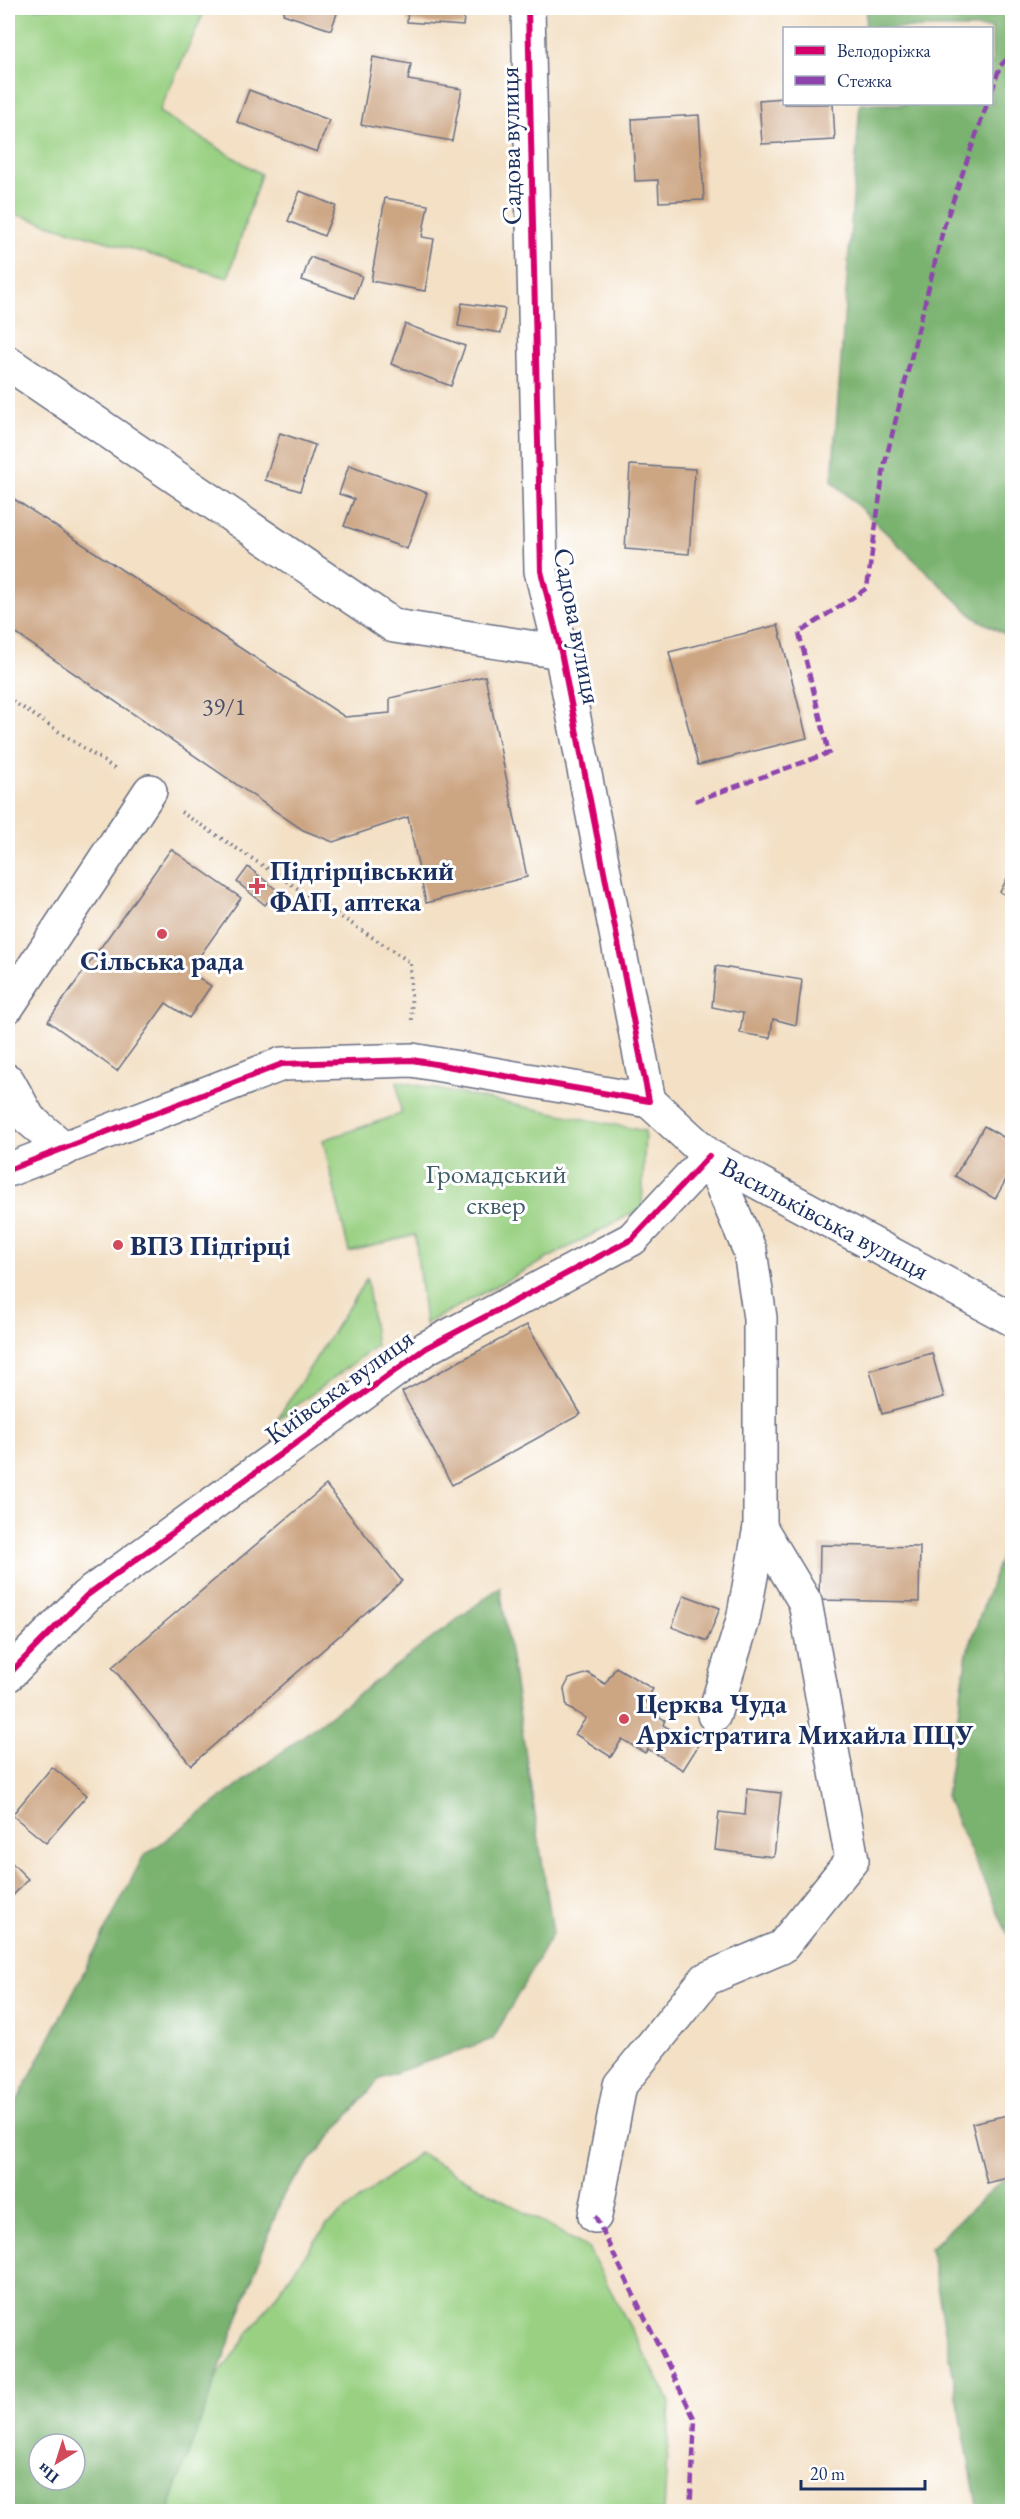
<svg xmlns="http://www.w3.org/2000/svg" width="1020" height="2519" font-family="'EB Garamond',serif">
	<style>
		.green { fill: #99d082; stroke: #5a8070; stroke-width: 1.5 }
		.forest { fill: #7ab270; stroke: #4a7067; stroke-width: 1.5; fill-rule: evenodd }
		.building { fill: #cca583 }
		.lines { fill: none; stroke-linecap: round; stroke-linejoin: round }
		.minor-casing { stroke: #676d82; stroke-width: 36 }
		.path { stroke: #676d82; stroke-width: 4; stroke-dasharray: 1.5 4.5; stroke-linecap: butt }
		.minor { stroke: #fff; stroke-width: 33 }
		.quiet { stroke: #8e44ad; stroke-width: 4.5; stroke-dasharray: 9 4.5; stroke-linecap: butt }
		.cycleway-casing { stroke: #fff; stroke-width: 10 }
		.cycleway { stroke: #d6006c; stroke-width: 6 }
		.poi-dot { fill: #d1495b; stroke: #fff; stroke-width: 2 }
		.labels { text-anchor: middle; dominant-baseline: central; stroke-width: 6; stroke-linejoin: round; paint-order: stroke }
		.number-label { font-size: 24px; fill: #474c67 }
		.street-label { font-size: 27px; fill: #1b2f5e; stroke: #fff }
		.poi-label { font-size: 27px; font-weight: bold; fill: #1b2f5e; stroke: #fff; text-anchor: start }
		.park-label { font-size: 27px; fill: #415f69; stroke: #fff }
	</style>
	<rect width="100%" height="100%" fill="#fff"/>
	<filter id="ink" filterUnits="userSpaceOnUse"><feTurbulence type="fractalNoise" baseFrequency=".0167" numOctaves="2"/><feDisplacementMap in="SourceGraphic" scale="12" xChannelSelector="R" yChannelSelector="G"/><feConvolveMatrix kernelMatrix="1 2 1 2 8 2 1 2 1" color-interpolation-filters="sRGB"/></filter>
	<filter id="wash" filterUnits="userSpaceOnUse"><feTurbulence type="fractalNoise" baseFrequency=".008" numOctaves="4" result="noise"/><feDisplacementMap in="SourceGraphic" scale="24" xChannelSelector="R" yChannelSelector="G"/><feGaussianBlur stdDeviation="1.35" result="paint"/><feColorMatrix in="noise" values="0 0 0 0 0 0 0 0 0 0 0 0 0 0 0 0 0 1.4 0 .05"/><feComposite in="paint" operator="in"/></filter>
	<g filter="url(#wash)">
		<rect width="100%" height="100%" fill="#f3e0c5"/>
		<!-- green -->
		<g class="green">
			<path d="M 8,8 L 206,8 L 159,112 L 261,174 L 228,278 L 8,212 Z"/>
			<path d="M 397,1081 L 645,1131 L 642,1208 L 425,1324 L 415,1235 L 349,1252 L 323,1140 L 401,1114 Z"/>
			<path d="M 367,1278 L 376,1346 L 276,1421 Z"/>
			<path d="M 419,2153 L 588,2248 L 670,2402 L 664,2511 L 119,2512 L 327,2225 Z"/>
		</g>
		<!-- forest -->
		<g class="forest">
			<path d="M 867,8 L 1012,8 L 1012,638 L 975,618 L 832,481 L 860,104 L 992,104 L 992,28 L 865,28 Z"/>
			<path d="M 1012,1523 L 1012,1944 L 946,1797 L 967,1653 Z"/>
			<path d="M 500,1587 L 553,1932 L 493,2039 L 380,2078 L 284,2192 L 172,2499 L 170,2511 L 8,2511 L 8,2119 L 143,1857 ZM 39,2444 L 75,2444 L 75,2480 L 39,2480 Z"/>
			<path d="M 1012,2171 L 1012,2511 L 978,2511 L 930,2248 Z"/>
		</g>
		<g id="blocks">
			<!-- building -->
			<g class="building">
				<path d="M 285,8 L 339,8 L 331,30 L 283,14 Z"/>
				<path d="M 408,8 L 465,8 L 463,26 L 407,22 Z"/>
				<path d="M 373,57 L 411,64 L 408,80 L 462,89 L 452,141 L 361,125 Z"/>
				<path d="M 249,90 L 329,120 L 317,152 L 237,122 Z"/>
				<path d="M 784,98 L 784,104 L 833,104 L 835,140 L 762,144 L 759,100 Z"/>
				<path d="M 699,115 L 704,200 L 659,202 L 658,180 L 635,181 L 632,119 Z"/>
				<path d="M 300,191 L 336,206 L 324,236 L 288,221 Z"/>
				<path d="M 385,198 L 428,205 L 422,237 L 434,239 L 425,291 L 371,281 Z"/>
				<path d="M 310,257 L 362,276 L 354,298 L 302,280 Z"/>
				<path d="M 462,303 L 505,309 L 501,333 L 458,326 Z"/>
				<path d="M 405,324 L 465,346 L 451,386 L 391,364 Z"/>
				<path d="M 280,433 L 315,445 L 300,491 L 265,480 Z"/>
				<path d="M 349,465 L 427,493 L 407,549 L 344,526 L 354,499 L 339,494 Z"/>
				<path d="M 630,465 L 695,469 L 689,554 L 625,549 Z"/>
				<path d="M 8,495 L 345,717 L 390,713 L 390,698 L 485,676 L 527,877 L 426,903 L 408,817 L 333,842 L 303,830 L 8,628 Z"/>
				<path d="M 778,625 L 807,738 L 698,765 L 669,652 Z"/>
				<path d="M 171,849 L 241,898 L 189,971 L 211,986 L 189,1018 L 166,1003 L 117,1071 L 48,1021 Z"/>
				<path d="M 248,867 L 277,890 L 265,905 L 237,882 Z"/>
				<path d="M 1010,873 L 1012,874 L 1012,899 L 1000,892 Z"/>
				<path d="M 716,966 L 802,980 L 796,1025 L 773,1019 L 770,1038 L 740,1033 L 743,1013 L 712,1007 Z"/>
				<path d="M 984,1126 L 1012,1142 L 1012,1169 L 995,1199 L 955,1176 Z"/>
				<path d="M 527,1325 L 581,1414 L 452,1485 L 402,1392 Z"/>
				<path d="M 932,1353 L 944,1397 L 882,1414 L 870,1370 Z"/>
				<path d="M 326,1485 L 402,1581 L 191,1765 L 112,1667 Z"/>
				<path d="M 820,1545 L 920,1547 L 919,1602 L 819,1600 Z"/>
				<path d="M 684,1595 L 720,1608 L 707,1641 L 672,1627 Z"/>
				<path d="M 616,1667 L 653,1689 L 642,1707 L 665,1720 L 663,1725 L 698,1746 L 683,1770 L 648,1749 L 645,1753 L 622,1739 L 611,1757 L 575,1734 L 586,1718 L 567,1707 L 564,1689 L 569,1679 L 588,1673 L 605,1684 Z"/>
				<path d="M 52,1767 L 87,1795 L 46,1843 L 12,1815 Z"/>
				<path d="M 747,1789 L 781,1793 L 774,1857 L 715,1850 L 719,1812 L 745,1815 Z"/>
				<path d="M 8,1859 L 28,1879 L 8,1901 Z"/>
				<path d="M 1012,2114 L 1012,2177 L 987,2183 L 972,2123 Z"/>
			</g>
		</g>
	</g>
	<g filter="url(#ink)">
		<use href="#blocks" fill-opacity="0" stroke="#676d82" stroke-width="1.5"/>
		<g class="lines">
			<defs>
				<g id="minor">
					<path d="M 528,8 L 541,571 L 561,652 L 649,1101"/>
					<path d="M 8,363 L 394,626 L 561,652"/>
					<path d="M 8,1006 L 150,791"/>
					<path d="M 8,1081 L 29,1119 L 65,1149"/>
					<path d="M 649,1101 L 709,1156 L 1012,1319"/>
					<path d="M 8,1170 L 282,1064 L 412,1060 L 649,1101"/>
					<path d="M 8,1675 L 86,1596 L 426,1348 L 632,1239 L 709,1156 L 750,1251 L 760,1318 L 760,1527 L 743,1620 L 714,1715"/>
					<path d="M 595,2216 L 620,2085 L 706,1979 L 782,1947 L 852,1860 L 805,1602 L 760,1527"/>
				</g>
			</defs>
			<!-- minor casing -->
			<use href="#minor" class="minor-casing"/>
			<!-- path -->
			<g class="path">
				<path d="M 8,698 L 117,770"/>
				<path d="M 181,812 L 410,962 L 412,1023"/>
			</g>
			<!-- minor -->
			<use href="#minor" class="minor"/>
			<!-- quiet -->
			<g class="quiet">
				<path d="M 992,91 L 1000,66 L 1012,54"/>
				<path d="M 695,801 L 829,753 L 799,633 L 867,588 L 884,467 L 944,226 L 987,104"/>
				<path d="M 595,2216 L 695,2420 L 690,2512"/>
			</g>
			<defs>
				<g id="cycleway">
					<path d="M 8,1170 L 282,1064 L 412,1060 L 649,1101 L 561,652 L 541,571 L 528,8"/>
					<path d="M 8,1675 L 86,1596 L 426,1348 L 632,1239 L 709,1156"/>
				</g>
			</defs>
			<!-- cycleway casing -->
			<use href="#cycleway" class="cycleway-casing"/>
			<!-- cycleway -->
			<use href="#cycleway" class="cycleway"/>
		</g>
	</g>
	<!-- markers -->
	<g class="poi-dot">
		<path d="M254 877h6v6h6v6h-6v6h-6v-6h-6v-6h6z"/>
		<circle cx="162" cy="934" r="6"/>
		<circle cx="118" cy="1245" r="6"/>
		<circle cx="624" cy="1719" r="6"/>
	</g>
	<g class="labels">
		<!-- number labels -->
		<g class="number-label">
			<text x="224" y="706">39/1</text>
		</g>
		<!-- street labels -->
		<g class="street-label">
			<text transform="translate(510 146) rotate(-91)">Садова вулиця</text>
			<text transform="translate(578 626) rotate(79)">Садова вулиця</text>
			<text transform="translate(825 1218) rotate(28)">Васильківська вулиця</text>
			<text transform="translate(339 1386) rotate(-36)">Київська вулиця</text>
		</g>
		<!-- poi labels -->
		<g class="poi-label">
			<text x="270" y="870">Підгірцівський<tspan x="270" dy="31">ФАП, аптека</tspan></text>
			<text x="162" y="960" text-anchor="middle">Сільська рада</text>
			<text x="130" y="1245">ВПЗ Підгірці</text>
			<text x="636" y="1703">Церква Чуда<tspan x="636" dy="31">Архістратига Михайла ПЦУ</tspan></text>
		</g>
		<!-- park labels -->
		<g class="park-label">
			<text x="496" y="1173">Громадський<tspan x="496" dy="31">сквер</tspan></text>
		</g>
	</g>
	<!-- margin -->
	<rect width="1020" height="2519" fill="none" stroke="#fff" stroke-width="30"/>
	<!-- legend -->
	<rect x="783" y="27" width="210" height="78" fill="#ffffff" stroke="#a4acbf" stroke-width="1.5"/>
	<rect x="795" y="46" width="30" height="9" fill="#d6006c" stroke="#a4acbf" stroke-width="1.5"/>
	<text x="837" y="57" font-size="18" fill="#1b2f5e">Велодоріжка</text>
	<rect x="795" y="76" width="30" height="9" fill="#8e44ad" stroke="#a4acbf" stroke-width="1.5"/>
	<text x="837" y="87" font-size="18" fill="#1b2f5e">Стежка</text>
	<!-- north arrow -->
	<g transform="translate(57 2462) rotate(218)"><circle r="28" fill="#ffffff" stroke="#a4acbf" stroke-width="1.5"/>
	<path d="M0-4.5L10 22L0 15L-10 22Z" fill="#d1495b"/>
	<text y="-9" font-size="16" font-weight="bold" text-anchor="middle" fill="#1b2f5e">Пн</text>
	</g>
	<!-- scale -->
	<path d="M801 2480v9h124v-9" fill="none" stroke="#1b2f5e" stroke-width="3"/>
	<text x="810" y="2480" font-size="18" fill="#1b2f5e" stroke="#ffffff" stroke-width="4.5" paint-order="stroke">20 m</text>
</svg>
